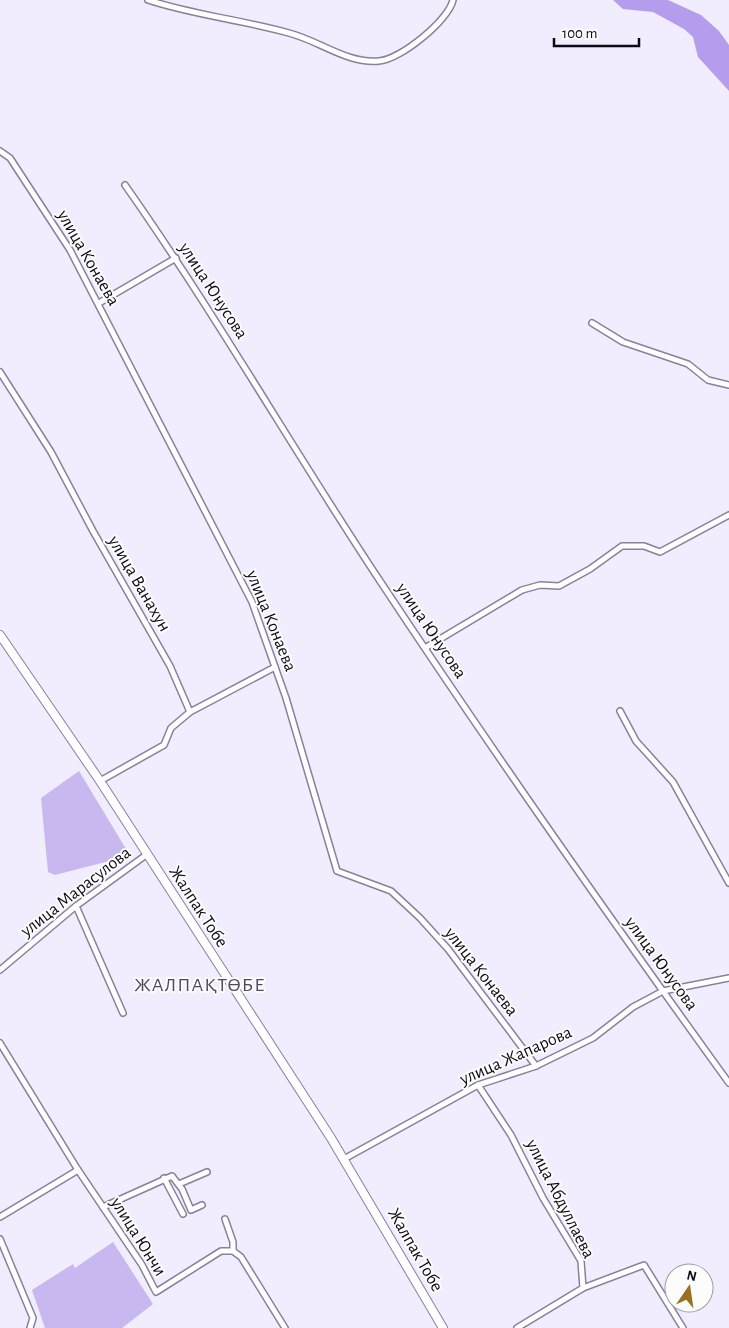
<svg xmlns="http://www.w3.org/2000/svg" width="729" height="1328" font-family="'Alegreya Sans',sans-serif">
	<style>
		.green { fill: #c8b8ef }
		.water { fill: #b59ced }
		.lines { fill: none; stroke-linecap: round; stroke-linejoin: round }
		.street-casing { stroke: #88809c; stroke-width: 8 }
		.primary-casing { stroke: #88809c; stroke-width: 10 }
		.street { stroke: #fff; stroke-width: 5 }
		.primary { stroke: #fff; stroke-width: 8 }
		.labels { text-anchor: middle; dominant-baseline: central; stroke-width: 4; stroke-linejoin: round; paint-order: stroke }
		.street-label { font-size: 18px; fill: #0d0a14; stroke: #fcfcfc }
		.quarter-label { font-size: 20px; letter-spacing: 1px; fill: #504962; stroke: #fcfcfc }
	</style>
	<rect width="100%" height="100%" fill="#f1ecfe"/>
	<!-- green -->
	<g class="green">
		<path d="M 79,771 L 126,849 L 113,860 L 55,875 L 48,872 L 41,798 Z"/>
		<path d="M 113,1242 L 153,1304 L 122,1328 L 45,1328 L 32,1290 L 73,1264 L 75,1268 Z"/>
	</g>
	<!-- water -->
	<path class="water" d="M 613,0 L 668,0 L 701,15 L 719,31 L 729,45 L 729,91 L 698,57 L 693,37 L 684,29 L 653,12 L 623,9 Z"/>
	<g class="lines">
		<defs>
			<g id="street">
				<path d="M 148,0 C 193,15 243,20 289,33 C 320,41 347,64 379,61 C 400,60 449,20 453,0"/>
				<path d="M 0,151 L 10,158 L 70,250 L 252,602 L 286,698 L 337,871 L 391,891 L 420,918 L 448,949 L 536,1066"/>
				<path d="M 125,185 C 215,313 292,448 378,578 C 491,749 609,917 729,1083"/>
				<path d="M 99,303 L 176,258"/>
				<path d="M 592,323 L 623,342 L 688,364 L 708,380 L 729,385"/>
				<path d="M 0,372 L 51,452 L 93,531 L 170,666 L 190,712 L 171,728 L 164,745 L 100,781"/>
				<path d="M 425,648 L 522,590 L 540,585 L 559,586 L 590,569 L 622,546 L 644,546 L 660,552 L 729,515"/>
				<path d="M 620,711 L 636,741 L 673,782 L 729,883"/>
				<path d="M 190,712 L 275,667"/>
				<path d="M 76,906 L 123,1013"/>
				<path d="M 0,970 L 76,906 L 146,855"/>
				<path d="M 0,1043 L 78,1170 L 142,1265 L 156,1292 L 221,1251 L 233,1251 L 241,1257 L 285,1328"/>
				<path d="M 478,1085 L 511,1135 L 543,1198 L 581,1261 L 583,1288 L 517,1328"/>
				<path d="M 344,1159 L 478,1085 L 536,1066 L 593,1038 L 633,1007 L 663,991 L 729,978"/>
				<path d="M 164,1178 L 183,1214"/>
				<path d="M 179,1184 L 207,1172"/>
				<path d="M 103,1207 L 172,1176 L 182,1189 L 191,1210 L 202,1205"/>
				<path d="M 0,1217 L 78,1170"/>
				<path d="M 225,1219 L 233,1242 L 233,1251"/>
				<path d="M 0,1239 L 33,1318 L 30,1328"/>
				<path d="M 583,1288 L 644,1265 L 683,1328"/>
			</g>
			<path id="primary" d="M 0,635 L 100,781 L 331,1138 L 443,1328"/>
		</defs>
		<!-- street casing -->
		<use href="#street" class="street-casing"/>
		<!-- primary casing -->
		<use href="#primary" class="primary-casing"/>
		<!-- street -->
		<use href="#street" class="street"/>
		<!-- primary -->
		<use href="#primary" class="primary"/>
	</g>
	<g class="labels">
		<!-- street labels -->
		<g class="street-label">
			<text transform="translate(88 258) rotate(60)">улица Конаева</text>
			<text transform="translate(213 291) rotate(57)">улица Юнусова</text>
			<text transform="translate(139 584) rotate(60)">улица Ванахун</text>
			<text transform="translate(271 621) rotate(68)">улица Конаева</text>
			<text transform="translate(431 631) rotate(56)">улица Юнусова</text>
			<text transform="translate(76 892) rotate(-38)">улица Марасулова</text>
			<text transform="translate(198 907) rotate(57)">Жалпак Тобе</text>
			<text transform="translate(661 964) rotate(54)">улица Юнусова</text>
			<text transform="translate(481 972) rotate(52)">улица Конаева</text>
			<text transform="translate(516 1056) rotate(-24)">улица Жапарова</text>
			<text transform="translate(560 1199) rotate(63)">улица Абдуллаева</text>
			<text transform="translate(138 1237) rotate(58)">улица Юнчи</text>
			<text transform="translate(415 1250) rotate(60)">Жалпак Тобе</text>
		</g>
		<!-- quarter labels -->
		<g class="quarter-label">
			<text x="200" y="985">ЖАЛПАҚТӨБЕ</text>
		</g>
	</g>
	<!-- north arrow -->
	<g transform="translate(689 1288) rotate(13)"><circle r="24" fill="#fcfcfc" stroke="#9c9b9f"/>
	<path d="M0-4L9 19L0 12L-9 19Z" fill="#9a701e"/>
	<text y="-8" font-size="14" font-weight="bold" text-anchor="middle" fill="#0d0a14">N</text>
	</g>
	<!-- scale -->
	<path d="M554 38v8h85v-8" fill="none" stroke="#0d0a14" stroke-width="2.5"/>
	<text x="562" y="38" font-size="15" fill="#0d0a14" stroke="#fcfcfc" stroke-width="4" paint-order="stroke">100 m</text>
</svg>
